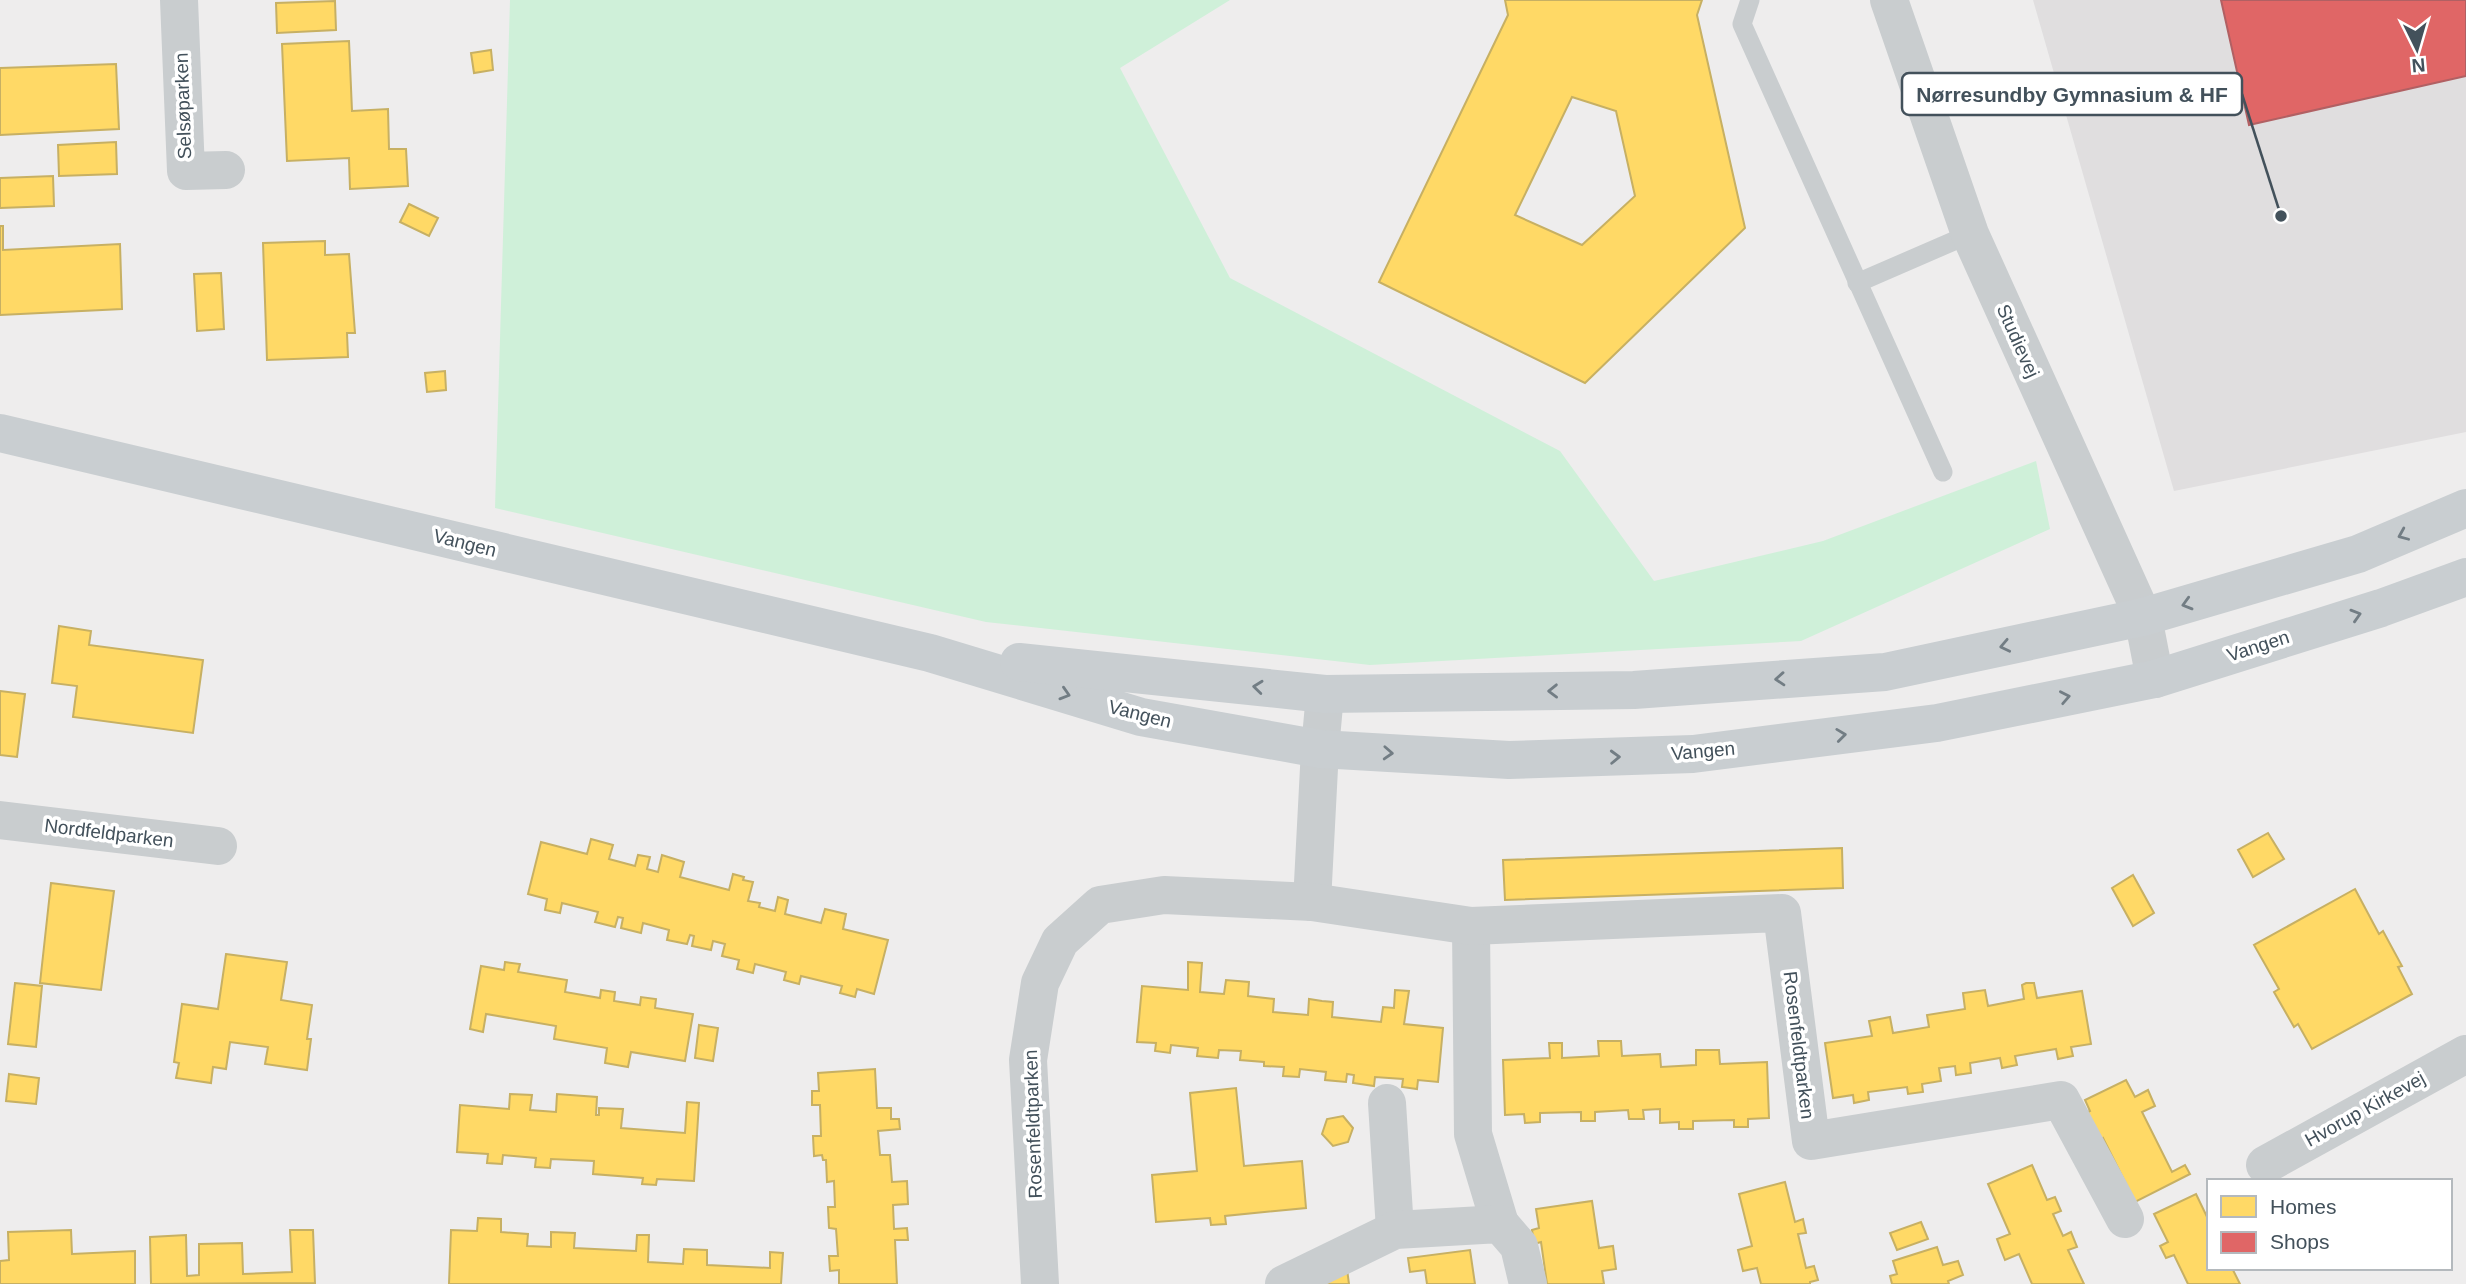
<svg xmlns="http://www.w3.org/2000/svg" width="2466" height="1284" font-family="Helvetica,sans-serif">
	<style>
		.education { fill: #e0dedf }
		.green { fill: #cff0d9 }
		.homes { fill: #ffd966; stroke: #c7b063; stroke-width: 2; fill-rule: evenodd }
		.shops { fill: #e06666; stroke: #b16063; stroke-width: 2 }
		.lines { fill: none; stroke-linecap: round; stroke-linejoin: round }
		.lane { stroke: #c9cdcf; stroke-width: 19 }
		.street { stroke: #c9cdcf; stroke-width: 38 }
		.secondary { stroke: #c9ced1; stroke-width: 38 }
		.oneway { stroke: #727d84 }
		.labels { text-anchor: middle; dominant-baseline: central; stroke-width: 7; stroke-linejoin: round; paint-order: stroke }
		.street-label { font-size: 19px; fill: #43515b; stroke: #fff }
		.leader { fill: none; stroke: #43515b; stroke-width: 2.5 }
		.callout-dot { fill: #43515b; stroke: #fff; stroke-width: 2.5 }
		.callout { fill: #fff; stroke: #43515b; stroke-width: 2.5 }
		.callout-label { font-size: 21px; text-anchor: middle; font-weight: bold; fill: #43515b }
	</style>
	<rect width="100%" height="100%" fill="#eeeded"/>
	<!-- education -->
	<path class="education" d="M 2033,0 L 2466,0 L 2466,432 L 2174,491 Z"/>
	<!-- green -->
	<path class="green" d="M 510,0 L 1230,0 L 1120,68 L 1230,278 L 1560,451 L 1654,581 L 1823,541 L 2036,461 L 2050,529 L 1801,641 L 1370,665 L 986,622 L 495,508 Z"/>
	<!-- homes -->
	<g class="homes">
		<path d="M 1505,0 L 1702,0 L 1697,15 L 1745,228 L 1585,383 L 1379,282 L 1508,15 ZM 1572,97 L 1616,111 L 1635,196 L 1582,245 L 1515,215 Z"/>
		<path d="M 335,1 L 336,30 L 277,33 L 276,3 Z"/>
		<path d="M 349,41 L 352,111 L 388,109 L 389,149 L 406,149 L 408,186 L 350,189 L 349,158 L 287,161 L 282,44 Z"/>
		<path d="M 491,50 L 493,70 L 474,73 L 471,53 Z"/>
		<path d="M 116,64 L 119,129 L 0,135 L 0,68 Z"/>
		<path d="M 116,142 L 117,174 L 59,176 L 58,145 Z"/>
		<path d="M 53,176 L 54,206 L 0,208 L 0,178 Z"/>
		<path d="M 409,204 L 438,218 L 429,236 L 400,222 Z"/>
		<path d="M 0,226 L 3,226 L 3,250 L 120,244 L 122,309 L 0,315 Z"/>
		<path d="M 325,241 L 325,255 L 349,254 L 355,333 L 347,333 L 348,357 L 267,360 L 263,243 Z"/>
		<path d="M 221,273 L 224,329 L 197,331 L 194,274 Z"/>
		<path d="M 445,371 L 446,390 L 427,392 L 425,373 Z"/>
		<path d="M 59,626 L 91,631 L 89,645 L 203,660 L 193,733 L 73,717 L 77,686 L 52,683 Z"/>
		<path d="M 0,691 L 25,694 L 17,757 L 0,755 Z"/>
		<path d="M 2268,833 L 2284,859 L 2253,877 L 2238,850 Z"/>
		<path d="M 591,839 L 613,845 L 609,859 L 635,866 L 638,855 L 650,857 L 647,869 L 658,872 L 662,855 L 684,862 L 680,877 L 729,890 L 733,874 L 744,877 L 743,880 L 753,882 L 748,901 L 760,903 L 759,907 L 775,911 L 778,897 L 788,900 L 785,914 L 821,923 L 825,909 L 846,914 L 843,929 L 888,940 L 874,994 L 857,989 L 855,997 L 840,993 L 842,986 L 801,976 L 799,984 L 784,980 L 786,972 L 755,964 L 753,973 L 737,969 L 739,960 L 722,956 L 725,944 L 713,941 L 711,950 L 692,946 L 694,936 L 690,935 L 687,944 L 667,940 L 669,930 L 643,923 L 641,933 L 621,928 L 623,918 L 618,917 L 615,927 L 595,922 L 598,912 L 562,903 L 560,913 L 545,910 L 547,899 L 528,894 L 541,842 L 587,854 Z"/>
		<path d="M 1842,848 L 1843,888 L 1505,900 L 1503,860 Z"/>
		<path d="M 2133,875 L 2154,913 L 2133,926 L 2112,888 Z"/>
		<path d="M 51,883 L 114,891 L 101,990 L 40,983 Z"/>
		<path d="M 2355,889 L 2379,934 L 2383,931 L 2402,966 L 2398,967 L 2412,994 L 2312,1049 L 2298,1024 L 2294,1027 L 2274,992 L 2279,989 L 2254,945 Z"/>
		<path d="M 226,954 L 287,962 L 281,1000 L 312,1005 L 307,1039 L 311,1039 L 307,1070 L 265,1064 L 268,1047 L 230,1042 L 226,1069 L 213,1067 L 211,1083 L 176,1078 L 179,1063 L 174,1062 L 182,1004 L 218,1009 Z"/>
		<path d="M 505,962 L 520,964 L 518,972 L 567,980 L 565,992 L 600,998 L 601,990 L 615,992 L 614,1001 L 640,1005 L 641,997 L 656,999 L 655,1008 L 693,1014 L 685,1061 L 631,1052 L 628,1067 L 605,1063 L 607,1048 L 554,1039 L 556,1026 L 486,1014 L 483,1032 L 470,1029 L 481,966 L 504,970 Z"/>
		<path d="M 1188,962 L 1202,963 L 1200,992 L 1224,994 L 1226,980 L 1249,982 L 1248,996 L 1274,999 L 1273,1012 L 1308,1015 L 1309,999 L 1322,1001 L 1333,1002 L 1332,1017 L 1381,1022 L 1383,1007 L 1394,1008 L 1395,990 L 1409,991 L 1404,1024 L 1443,1028 L 1438,1082 L 1418,1080 L 1417,1089 L 1402,1087 L 1403,1079 L 1375,1077 L 1374,1086 L 1353,1083 L 1354,1075 L 1347,1074 L 1346,1082 L 1325,1080 L 1326,1072 L 1300,1069 L 1299,1077 L 1283,1076 L 1284,1067 L 1264,1066 L 1264,1062 L 1240,1060 L 1241,1051 L 1219,1050 L 1218,1058 L 1197,1056 L 1198,1048 L 1171,1045 L 1170,1053 L 1155,1051 L 1156,1043 L 1137,1042 L 1142,986 L 1188,990 Z"/>
		<path d="M 15,983 L 42,986 L 36,1047 L 8,1044 Z"/>
		<path d="M 2026,983 L 2034,983 L 2037,998 L 2082,991 L 2091,1044 L 2071,1047 L 2073,1056 L 2058,1059 L 2056,1049 L 2015,1056 L 2017,1065 L 2002,1068 L 2000,1058 L 1970,1063 L 1971,1073 L 1956,1075 L 1955,1066 L 1939,1068 L 1941,1081 L 1922,1084 L 1923,1092 L 1908,1094 L 1907,1087 L 1868,1092 L 1869,1100 L 1854,1103 L 1853,1095 L 1833,1098 L 1825,1043 L 1872,1036 L 1869,1021 L 1890,1017 L 1893,1033 L 1929,1027 L 1927,1015 L 1965,1009 L 1963,993 L 1985,990 L 1988,1006 L 2024,999 L 2022,985 Z"/>
		<path d="M 699,1025 L 718,1028 L 713,1061 L 695,1058 Z"/>
		<path d="M 1598,1041 L 1621,1041 L 1622,1056 L 1660,1054 L 1661,1067 L 1696,1065 L 1696,1050 L 1719,1050 L 1720,1064 L 1767,1062 L 1769,1118 L 1748,1119 L 1748,1127 L 1734,1127 L 1734,1120 L 1693,1121 L 1693,1129 L 1679,1129 L 1679,1122 L 1660,1123 L 1660,1109 L 1643,1110 L 1644,1119 L 1629,1119 L 1628,1110 L 1595,1112 L 1595,1121 L 1581,1121 L 1581,1112 L 1540,1113 L 1540,1122 L 1525,1123 L 1524,1114 L 1505,1115 L 1503,1060 L 1550,1058 L 1549,1043 L 1562,1043 L 1562,1058 L 1599,1056 Z"/>
		<path d="M 875,1069 L 877,1108 L 891,1108 L 891,1119 L 899,1119 L 900,1129 L 878,1131 L 880,1155 L 890,1155 L 892,1182 L 907,1181 L 908,1204 L 893,1205 L 894,1229 L 907,1228 L 908,1240 L 895,1240 L 897,1284 L 839,1284 L 839,1270 L 830,1271 L 829,1256 L 838,1256 L 836,1229 L 829,1228 L 828,1207 L 835,1207 L 834,1181 L 827,1182 L 826,1160 L 823,1160 L 822,1155 L 814,1156 L 813,1136 L 821,1136 L 820,1105 L 812,1105 L 812,1091 L 819,1091 L 818,1073 Z"/>
		<path d="M 9,1074 L 39,1078 L 36,1104 L 6,1101 Z"/>
		<path d="M 2126,1080 L 2135,1097 L 2148,1090 L 2155,1106 L 2142,1112 L 2172,1172 L 2185,1165 L 2190,1174 L 2135,1202 L 2103,1138 L 2096,1142 L 2082,1115 L 2090,1111 L 2085,1100 Z"/>
		<path d="M 1236,1088 L 1244,1166 L 1302,1161 L 1306,1208 L 1225,1216 L 1226,1224 L 1211,1225 L 1210,1218 L 1156,1222 L 1152,1175 L 1197,1171 L 1190,1093 Z"/>
		<path d="M 510,1094 L 532,1095 L 530,1110 L 556,1112 L 557,1094 L 597,1097 L 596,1115 L 599,1115 L 599,1108 L 623,1109 L 621,1128 L 685,1133 L 687,1102 L 699,1103 L 694,1181 L 657,1179 L 656,1185 L 642,1184 L 643,1178 L 593,1174 L 594,1161 L 551,1159 L 550,1168 L 535,1167 L 536,1158 L 503,1155 L 502,1164 L 487,1163 L 488,1154 L 457,1152 L 460,1105 L 509,1109 Z"/>
		<path d="M 1343,1116 L 1353,1128 L 1348,1142 L 1333,1146 L 1322,1134 L 1327,1119 Z"/>
		<path d="M 2032,1165 L 2047,1200 L 2055,1197 L 2061,1211 L 2053,1214 L 2063,1236 L 2071,1232 L 2077,1247 L 2068,1250 L 2084,1284 L 2032,1284 L 2019,1254 L 2005,1260 L 2001,1250 L 1997,1239 L 2010,1234 L 1988,1184 Z"/>
		<path d="M 1785,1182 L 1795,1222 L 1803,1219 L 1806,1233 L 1798,1234 L 1806,1268 L 1814,1266 L 1818,1280 L 1810,1282 L 1810,1284 L 1761,1284 L 1757,1268 L 1743,1271 L 1738,1250 L 1752,1246 L 1739,1194 Z"/>
		<path d="M 2196,1194 L 2209,1221 L 2209,1268 L 2232,1268 L 2240,1284 L 2188,1284 L 2174,1255 L 2166,1258 L 2160,1246 L 2168,1242 L 2154,1214 Z"/>
		<path d="M 1592,1201 L 1599,1248 L 1613,1246 L 1616,1269 L 1602,1271 L 1604,1284 L 1547,1284 L 1541,1242 L 1534,1244 L 1532,1230 L 1539,1228 L 1536,1209 Z"/>
		<path d="M 478,1218 L 501,1219 L 501,1232 L 528,1234 L 527,1246 L 551,1247 L 551,1232 L 575,1233 L 574,1248 L 636,1251 L 637,1235 L 649,1235 L 648,1262 L 683,1264 L 684,1249 L 707,1250 L 707,1265 L 770,1268 L 770,1252 L 783,1253 L 781,1284 L 449,1284 L 451,1230 L 477,1231 Z"/>
		<path d="M 1921,1222 L 1928,1239 L 1897,1250 L 1890,1233 Z"/>
		<path d="M 71,1230 L 72,1254 L 135,1251 L 135,1284 L 0,1284 L 0,1261 L 9,1260 L 8,1232 Z"/>
		<path d="M 290,1230 L 313,1230 L 315,1283 L 151,1284 L 150,1237 L 186,1235 L 187,1276 L 199,1275 L 199,1244 L 242,1243 L 243,1274 L 292,1272 Z"/>
		<path d="M 1937,1247 L 1943,1265 L 1958,1261 L 1963,1275 L 1948,1281 L 1949,1284 L 1892,1284 L 1890,1276 L 1897,1274 L 1893,1261 Z"/>
		<path d="M 1470,1250 L 1475,1284 L 1427,1284 L 1425,1270 L 1410,1272 L 1408,1258 Z"/>
		<path d="M 1347,1269 L 1349,1284 L 1316,1284 Z"/>
	</g>
	<!-- shops -->
	<path class="shops" d="M 2221,0 L 2466,0 L 2466,76 L 2249,125 Z"/>
	<g class="lines">
		<!-- lane -->
		<g class="lane">
			<path d="M 1750,0 L 1742,24 L 1943,472"/>
			<path d="M 1857,283 L 1970,234"/>
		</g>
		<!-- street -->
		<g class="street">
			<path d="M 179,0 L 186,171 L 226,170"/>
			<path d="M 1889,0 L 1970,234 L 2143,617 L 2155,679"/>
			<path d="M 0,820 L 218,846"/>
			<path d="M 1312,902 L 1320,749 L 1325,694"/>
			<path d="M 1471,926 L 1473,1134 L 1500,1224"/>
			<path d="M 1387,1103 L 1395,1230"/>
			<path d="M 2265,1165 L 2466,1054"/>
			<path d="M 1040,1284 L 1028,1060 L 1040,983 L 1060,941 L 1100,905 L 1164,895 L 1312,902 L 1471,926 L 1782,913 L 1811,1141 L 2061,1100 L 2125,1219"/>
			<path d="M 1284,1284 L 1395,1230 L 1500,1224 L 1519,1246 L 1528,1284"/>
		</g>
		<!-- secondary -->
		<g class="secondary">
			<path d="M 0,433 L 930,653 L 1141,717 L 1320,749 L 1509,760 L 1693,754 L 1937,723 L 2155,679 L 2381,608 L 2466,577"/>
			<path d="M 1019,662 L 1325,694 L 1634,690 L 1885,672 L 2143,617 L 2358,554 L 2466,508"/>
		</g>
	</g>
	<!-- one-way arrows -->
	<defs><path id="oneway-chevron" d="M-2-3.5L2.5 0L-2 3.5" fill="none" stroke-width="1.6" stroke-linecap="round" stroke-linejoin="round" transform="scale(1.75)"/></defs>
	<g class="oneway">
		<use href="#oneway-chevron" transform="translate(2403 535) rotate(157)"/>
		<use href="#oneway-chevron" transform="translate(2187 604) rotate(164)"/>
		<use href="#oneway-chevron" transform="translate(2356 615) rotate(-17)"/>
		<use href="#oneway-chevron" transform="translate(2005 646) rotate(168)"/>
		<use href="#oneway-chevron" transform="translate(1780 679) rotate(176)"/>
		<use href="#oneway-chevron" transform="translate(1258 687) rotate(-174)"/>
		<use href="#oneway-chevron" transform="translate(1553 691) rotate(179)"/>
		<use href="#oneway-chevron" transform="translate(1065 694) rotate(17)"/>
		<use href="#oneway-chevron" transform="translate(2065 697) rotate(-11)"/>
		<use href="#oneway-chevron" transform="translate(1841 735) rotate(-7)"/>
		<use href="#oneway-chevron" transform="translate(1388 753) rotate(3)"/>
		<use href="#oneway-chevron" transform="translate(1615 757) rotate(-2)"/>
	</g>
	<g class="labels">
		<!-- street labels -->
		<g class="street-label">
			<text transform="translate(183 106) rotate(-92)">Selsøparken</text>
			<text transform="translate(2018 341) rotate(66)">Studievej</text>
			<text transform="translate(465 543) rotate(14)">Vangen</text>
			<text transform="translate(2258 646) rotate(-18)">Vangen</text>
			<text transform="translate(1140 714) rotate(14)">Vangen</text>
			<text transform="translate(1703 751) rotate(-5)">Vangen</text>
			<text transform="translate(109 833) rotate(7)">Nordfeldparken</text>
			<text transform="translate(1799 1045) rotate(83)">Rosenfeldtparken</text>
			<text transform="translate(2365 1109) rotate(-29)">Hvorup Kirkevej</text>
			<text transform="translate(1033 1124) rotate(-92)">Rosenfeldtparken</text>
		</g>
	</g>
	<!-- callouts -->
	<path class="leader" d="M2281 216L2242 94"/>
	<circle class="callout-dot" cx="2281" cy="216" r="7"/>
	<rect class="callout" x="1902" y="73" width="340" height="42" rx="7"/>
	<g class="callout-label">
		<text x="2072" y="102">Nørresundby Gymnasium &amp; HF</text>
	</g>
	<!-- legend -->
	<rect x="2207" y="1179" width="245" height="91" fill="#ffffff" stroke="#b4b9bd" stroke-width="2"/>
	<rect x="2221" y="1196" width="35" height="21" fill="#ffd966" stroke="#b4b9bd" stroke-width="2"/>
	<text x="2270" y="1214" font-size="21" fill="#43515b">Homes</text>
	<rect x="2221" y="1232" width="35" height="21" fill="#e06666" stroke="#b4b9bd" stroke-width="2"/>
	<text x="2270" y="1249" font-size="21" fill="#43515b">Shops</text>
	<!-- north arrow -->
	<g transform="translate(2417 49) rotate(175)" stroke="#ffffff" stroke-width="5" paint-order="stroke">
	<path d="M0-5L12 26L0 18L-12 26Z" fill="#43515b"/>
	<text y="-10" font-size="19" font-weight="bold" text-anchor="middle" fill="#43515b">N</text>
	</g>
</svg>
